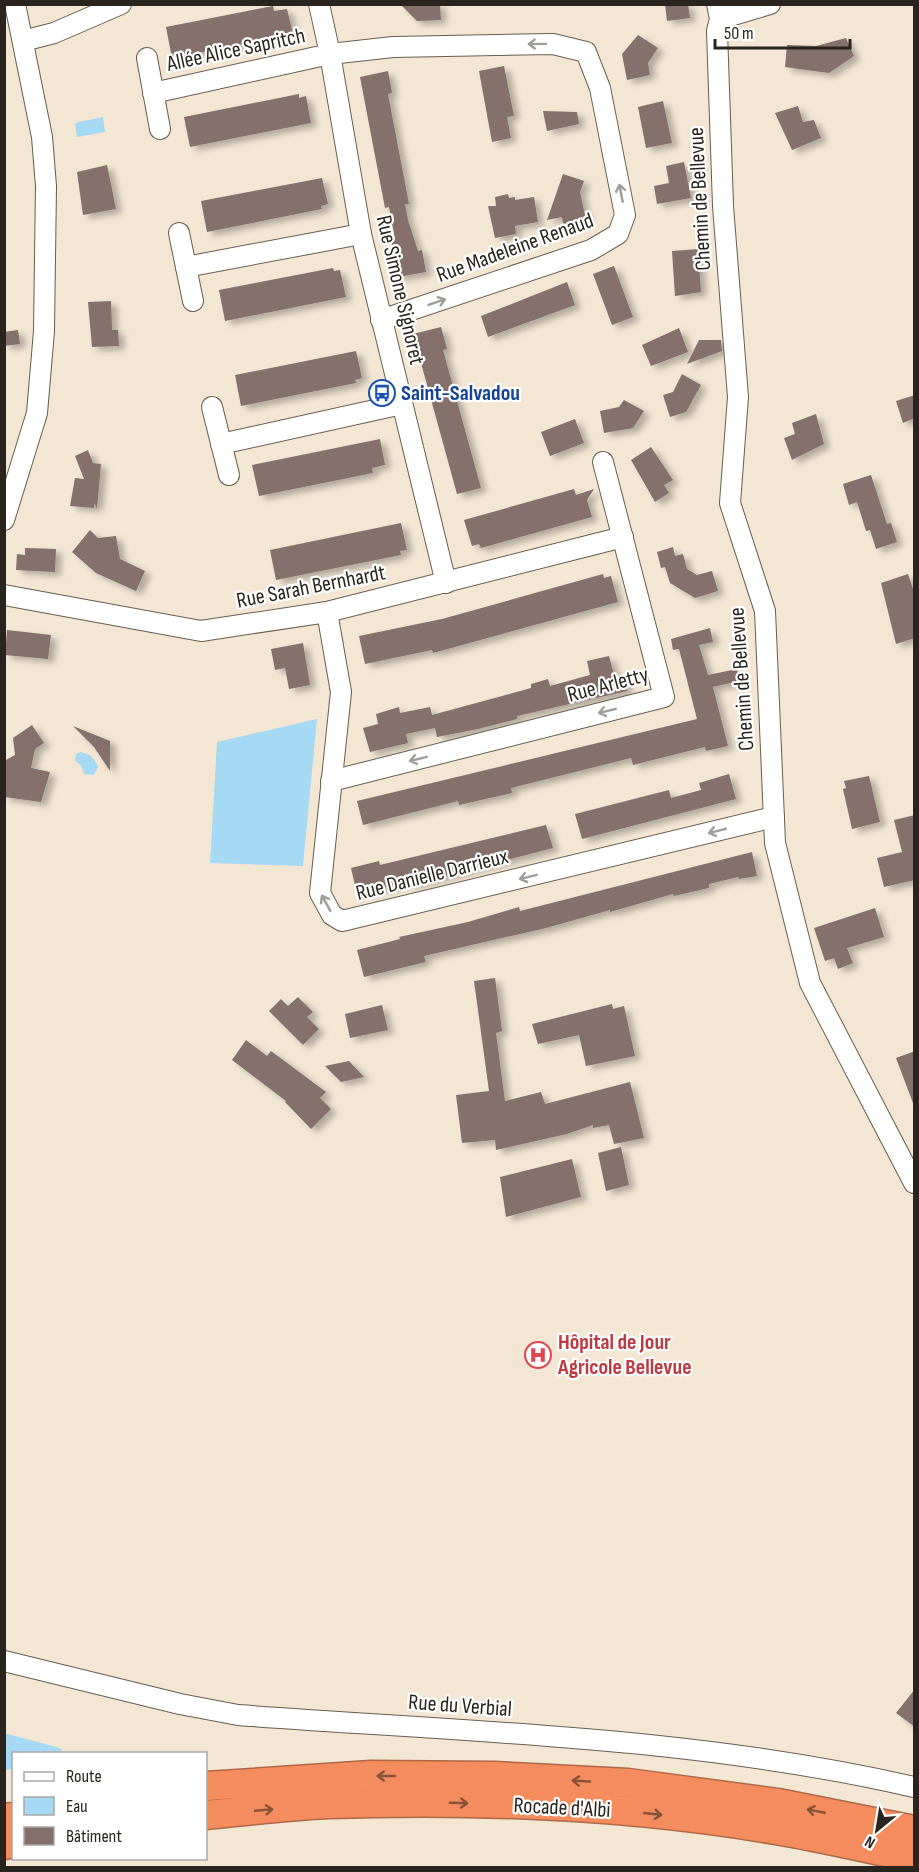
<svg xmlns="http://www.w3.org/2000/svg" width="919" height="1872" font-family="'Sofia Sans Condensed',sans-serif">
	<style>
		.water { fill: #a5d9f4 }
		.building { fill: #856f6c; filter: url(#shadow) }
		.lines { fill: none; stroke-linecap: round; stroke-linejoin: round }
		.minor-casing { stroke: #685d4d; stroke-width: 22 }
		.highway-casing { stroke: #ad6847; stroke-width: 31 }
		.minor { stroke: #fff; stroke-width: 20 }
		.highway { stroke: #f48c5d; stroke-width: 28 }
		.oneway { stroke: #9f9d9a }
		.oneway2 { stroke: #84533a }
		.labels { text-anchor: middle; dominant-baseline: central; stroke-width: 4.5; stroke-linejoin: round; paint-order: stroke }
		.street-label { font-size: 22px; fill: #29251e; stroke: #fff }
		.transit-label { font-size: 22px; font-weight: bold; fill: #164399; stroke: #fff; text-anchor: start }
		.health-label { font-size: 22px; font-weight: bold; fill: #be3a42; stroke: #fff; text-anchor: start }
	</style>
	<defs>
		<filter id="shadow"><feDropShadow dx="6" dy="4" stdDeviation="3" flood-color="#0004"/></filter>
	</defs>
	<rect width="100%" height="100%" fill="#f3e7d4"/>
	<!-- water -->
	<g class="water">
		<path d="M 103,117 L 105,132 L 77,137 L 75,123 Z"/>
		<path d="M 317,719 L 303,866 L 210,863 L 217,742 Z"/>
		<path d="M 81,752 C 93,756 92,756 98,767 L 94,775 L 84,774 L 81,765 L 75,761 L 76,754 Z"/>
		<path d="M 4,1733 L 60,1748 L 63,1753 L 14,1754 L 13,1769 L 5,1770 Z"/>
	</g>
	<!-- building -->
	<g class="building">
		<path d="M 400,4 L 440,4 L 441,20 L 417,21 Z"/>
		<path d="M 665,4 L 688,4 L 690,18 L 667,21 Z"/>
		<path d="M 273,6 L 274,11 L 287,9 L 293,34 L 172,58 L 166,27 Z"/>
		<path d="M 638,35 L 658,48 L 648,63 L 650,75 L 627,80 L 622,54 Z"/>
		<path d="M 846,38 L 854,56 L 829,73 L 785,67 L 787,45 L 816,46 Z"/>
		<path d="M 504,66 L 514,116 L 507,117 L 511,138 L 492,142 L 479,71 Z"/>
		<path d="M 388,71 L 392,93 L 388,94 L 409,204 L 405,204 L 408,220 L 418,251 L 422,250 L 426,272 L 398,277 L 391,240 L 395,239 L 389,207 L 385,208 L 360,77 Z"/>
		<path d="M 299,94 L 299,98 L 306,96 L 311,123 L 190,147 L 184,117 Z"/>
		<path d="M 663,101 L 672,143 L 646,148 L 638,107 Z"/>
		<path d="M 798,106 L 803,122 L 814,120 L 821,138 L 792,150 L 775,113 Z"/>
		<path d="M 543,111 L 577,112 L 579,124 L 547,131 Z"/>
		<path d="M 684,162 L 691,198 L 657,204 L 654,186 L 669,183 L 666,166 Z"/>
		<path d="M 107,165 L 116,209 L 83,215 L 77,172 Z"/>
		<path d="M 563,174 L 584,181 L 580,192 L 586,220 L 563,224 L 562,217 L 547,220 Z"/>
		<path d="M 322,178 L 328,204 L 321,206 L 322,209 L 207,232 L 201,201 Z"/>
		<path d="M 508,194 L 509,198 L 515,197 L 515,200 L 534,197 L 538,222 L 515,226 L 516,234 L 495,238 L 488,206 L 496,206 L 495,197 Z"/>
		<path d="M 698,249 L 701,292 L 675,296 L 672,251 Z"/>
		<path d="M 614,266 L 633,317 L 612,325 L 593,274 Z"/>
		<path d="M 333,268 L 334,271 L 340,270 L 346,297 L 225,321 L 219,290 Z"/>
		<path d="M 567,282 L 575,305 L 488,337 L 481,316 Z"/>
		<path d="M 111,301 L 112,330 L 118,330 L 119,346 L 92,347 L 88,302 Z"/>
		<path d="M 441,327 L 447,349 L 443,350 L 481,488 L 457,494 L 413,334 Z"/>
		<path d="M 679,328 L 688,352 L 651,366 L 642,345 Z"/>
		<path d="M 18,330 L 20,344 L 4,346 L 4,332 Z"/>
		<path d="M 699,340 L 721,340 L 722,351 L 687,364 Z"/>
		<path d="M 356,351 L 362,378 L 355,380 L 356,383 L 241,406 L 235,375 Z"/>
		<path d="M 682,374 L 701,385 L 686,412 L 670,417 L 663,395 L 673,392 Z"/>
		<path d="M 915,395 L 915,418 L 903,423 L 896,401 Z"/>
		<path d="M 624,400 L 644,411 L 633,428 L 604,433 L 600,411 L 619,407 Z"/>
		<path d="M 816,414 L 824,444 L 792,460 L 784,438 L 795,434 L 792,423 Z"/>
		<path d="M 575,419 L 584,443 L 550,456 L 541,432 Z"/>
		<path d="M 380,439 L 385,465 L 372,468 L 373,473 L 259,496 L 252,465 Z"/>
		<path d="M 651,447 L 673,480 L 664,485 L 669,493 L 655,502 L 631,460 Z"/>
		<path d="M 88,450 L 93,463 L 101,464 L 97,509 L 94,503 L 94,508 L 70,506 L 75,478 L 84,479 L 75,456 Z"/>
		<path d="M 871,475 L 887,524 L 891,523 L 897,542 L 876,549 L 870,530 L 866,531 L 857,502 L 849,505 L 843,484 Z"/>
		<path d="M 574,489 L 576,495 L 594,489 L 587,500 L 592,517 L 481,548 L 479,544 L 472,546 L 464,520 Z"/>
		<path d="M 401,523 L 407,550 L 400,551 L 401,555 L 276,580 L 270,550 Z"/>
		<path d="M 90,530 L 98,538 L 116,536 L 120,559 L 145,571 L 136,591 L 96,573 L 72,552 Z"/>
		<path d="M 673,547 L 675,556 L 683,554 L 687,569 L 697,575 L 712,571 L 718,591 L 695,598 L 670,583 L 665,567 L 661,568 L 657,552 Z"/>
		<path d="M 25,548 L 56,549 L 55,572 L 16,570 L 17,554 L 25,555 Z"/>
		<path d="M 603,574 L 604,578 L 611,576 L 618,602 L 433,653 L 432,650 L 365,664 L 359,636 L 442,619 Z"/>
		<path d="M 908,574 L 915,595 L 915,638 L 896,644 L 881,583 Z"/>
		<path d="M 710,628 L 713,642 L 699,645 L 708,675 L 737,669 L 739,681 L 713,687 L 728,746 L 706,751 L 705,747 L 633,765 L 631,758 L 511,788 L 512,793 L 459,805 L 458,801 L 363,825 L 357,801 L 697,719 L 679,649 L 673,650 L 671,639 Z"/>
		<path d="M 7,630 L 51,635 L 48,659 L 5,655 Z"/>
		<path d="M 303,643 L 310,685 L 289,689 L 285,668 L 275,670 L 271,649 Z"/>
		<path d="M 609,656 L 615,678 L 624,676 L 627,691 L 517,716 L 517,719 L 478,729 L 437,737 L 435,728 L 406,734 L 408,743 L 370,752 L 363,728 L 378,724 L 376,714 L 399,707 L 400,713 L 430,707 L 432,715 L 531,688 L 531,684 L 548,679 L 550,686 L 590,675 L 587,661 Z"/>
		<path d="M 32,725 L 44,743 L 35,749 L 31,768 L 50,772 L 41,802 L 4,797 L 4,761 L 15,755 L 13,738 Z"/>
		<path d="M 73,726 L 110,741 L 110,771 L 94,747 Z"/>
		<path d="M 729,774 L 736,799 L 582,839 L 575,814 L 669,790 L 671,798 L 701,790 L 699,783 Z"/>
		<path d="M 869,776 L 880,822 L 852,829 L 843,789 L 846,788 L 844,781 Z"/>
		<path d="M 915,815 L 915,880 L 884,887 L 877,858 L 902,852 L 894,820 Z"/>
		<path d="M 546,825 L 553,848 L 410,885 L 410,882 L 357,894 L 351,868 L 379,861 L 380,865 Z"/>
		<path d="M 752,852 L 757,876 L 739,879 L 738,877 L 709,884 L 709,888 L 674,896 L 673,894 L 610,912 L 610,910 L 546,928 L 424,956 L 426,962 L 364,977 L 357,950 L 400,939 L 399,937 L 468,922 L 519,907 L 520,911 Z"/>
		<path d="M 875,908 L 884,937 L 847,948 L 853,963 L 838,969 L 834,958 L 825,961 L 814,928 Z"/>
		<path d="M 495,978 L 502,1031 L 496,1033 L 505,1101 L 541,1092 L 545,1104 L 630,1082 L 644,1138 L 614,1144 L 609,1125 L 593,1128 L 593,1125 L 567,1134 L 496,1150 L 495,1140 L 462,1143 L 456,1095 L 489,1091 L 474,981 Z"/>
		<path d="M 298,997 L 313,1012 L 307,1017 L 319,1029 L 303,1045 L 269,1011 L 281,999 L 288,1006 Z"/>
		<path d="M 612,1004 L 613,1009 L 624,1006 L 635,1056 L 586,1066 L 579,1035 L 538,1044 L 532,1024 Z"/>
		<path d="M 382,1005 L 388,1030 L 350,1038 L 345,1014 Z"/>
		<path d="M 246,1040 L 267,1056 L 271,1051 L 326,1092 L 320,1098 L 331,1109 L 311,1129 L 285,1102 L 286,1101 L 232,1060 Z"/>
		<path d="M 915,1051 L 915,1103 L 913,1103 L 896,1058 Z"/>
		<path d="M 349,1061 L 364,1077 L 341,1082 L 325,1066 Z"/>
		<path d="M 621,1147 L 629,1185 L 606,1191 L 598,1153 Z"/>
		<path d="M 572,1159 L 581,1197 L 506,1217 L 500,1177 Z"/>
		<path d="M 915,1689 L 915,1727 L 896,1713 Z"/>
	</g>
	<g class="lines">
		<defs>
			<g id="minor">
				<path d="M 319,4 L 330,54 L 361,234 L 446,583"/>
				<path d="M 717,4 L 720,19 L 717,31 L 723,206 L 738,397 L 730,503 L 765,611 L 775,843 L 810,983 L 914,1183"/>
				<path d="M 720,19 L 770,4"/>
				<path d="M 23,41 L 54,33 L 121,4"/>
				<path d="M 147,58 L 160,129"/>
				<path d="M 153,93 L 330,54 L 393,47 L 553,44 L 586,52 L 600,88 L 625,215 L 618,234 L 591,250 L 381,320"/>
				<path d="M 179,233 L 193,301"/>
				<path d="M 186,267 L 361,234"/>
				<path d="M 212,407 L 229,475"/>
				<path d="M 221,444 L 402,404"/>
				<path d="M 4,520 L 37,413 L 44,331 L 46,186 L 42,137 L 15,4"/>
				<path d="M 4,595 L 201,631 L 327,612 L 623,537"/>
				<path d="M 327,612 L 341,692 L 320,893 L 332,915 L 342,921 L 774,817"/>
				<path d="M 331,781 L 664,697 L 603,462"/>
				<path d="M 4,1661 L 180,1704 L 238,1715 C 464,1732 693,1736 914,1787"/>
			</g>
			<g id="highway">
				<path d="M 206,1786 L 371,1775 L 494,1776 L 628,1783 L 778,1803 L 914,1830"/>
				<path d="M 206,1815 C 246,1811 287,1806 328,1804 C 477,1799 629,1805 776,1830 C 823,1838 869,1849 914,1858"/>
				<path d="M 4,1818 L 14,1817"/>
				<path d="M 4,1845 L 14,1843"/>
			</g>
		</defs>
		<!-- minor casing -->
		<use href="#minor" class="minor-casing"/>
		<!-- highway casing -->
		<use href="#highway" class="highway-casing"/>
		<!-- minor -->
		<use href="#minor" class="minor"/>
		<!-- highway -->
		<use href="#highway" class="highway"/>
	</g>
	<!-- one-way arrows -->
	<defs><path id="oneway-shaft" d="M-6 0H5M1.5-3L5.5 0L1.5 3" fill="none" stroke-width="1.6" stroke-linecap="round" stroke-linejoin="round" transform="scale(1.5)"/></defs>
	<g class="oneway">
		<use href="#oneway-shaft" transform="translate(537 44) rotate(179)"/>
		<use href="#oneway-shaft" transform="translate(621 193) rotate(-101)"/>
		<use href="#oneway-shaft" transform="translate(437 302) rotate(-18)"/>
		<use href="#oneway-shaft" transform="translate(607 711) rotate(166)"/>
		<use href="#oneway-shaft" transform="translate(418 759) rotate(166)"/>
		<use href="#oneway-shaft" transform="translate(717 831) rotate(166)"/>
		<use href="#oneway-shaft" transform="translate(528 877) rotate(166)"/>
		<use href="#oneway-shaft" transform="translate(326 903) rotate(-119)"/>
	</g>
	<g class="oneway2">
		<use href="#oneway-shaft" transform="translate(386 1776) rotate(-180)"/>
		<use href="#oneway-shaft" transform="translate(581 1781) rotate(-177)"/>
		<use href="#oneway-shaft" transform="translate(459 1803) rotate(2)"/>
		<use href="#oneway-shaft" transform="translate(264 1810) rotate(-5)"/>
		<use href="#oneway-shaft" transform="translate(816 1811) rotate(-169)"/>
		<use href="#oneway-shaft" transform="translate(653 1814) rotate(6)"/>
	</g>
	<!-- icons -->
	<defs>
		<symbol id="bus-ring" viewBox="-11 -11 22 22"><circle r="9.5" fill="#fff" stroke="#1a4fb4" stroke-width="1.5"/><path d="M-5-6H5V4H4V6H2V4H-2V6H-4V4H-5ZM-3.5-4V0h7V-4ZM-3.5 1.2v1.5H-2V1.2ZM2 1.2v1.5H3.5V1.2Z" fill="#1a4fb4"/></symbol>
		<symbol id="hospital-ring" viewBox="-11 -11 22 22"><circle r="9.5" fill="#fff" stroke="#e0444e" stroke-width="1.5"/><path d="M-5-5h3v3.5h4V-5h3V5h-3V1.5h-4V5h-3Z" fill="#e0444e"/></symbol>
	</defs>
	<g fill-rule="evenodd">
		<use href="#bus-ring" x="367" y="378" width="30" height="30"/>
		<use href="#hospital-ring" x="523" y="1340" width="30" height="30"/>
	</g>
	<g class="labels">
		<!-- street labels -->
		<g class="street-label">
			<text transform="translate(236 50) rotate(-12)">Allée Alice Sapritch</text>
			<text transform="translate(700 199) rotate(-93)">Chemin de Bellevue</text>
			<text transform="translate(515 248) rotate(-20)">Rue Madeleine Renaud</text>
			<text transform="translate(400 290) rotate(77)">Rue Simone Signoret</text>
			<text transform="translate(311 587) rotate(-11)">Rue Sarah Bernhardt</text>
			<text transform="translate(742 679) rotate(-94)">Chemin de Bellevue</text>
			<text transform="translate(608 685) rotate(-15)">Rue Arletty</text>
			<text transform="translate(432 875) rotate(-14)">Rue Danielle Darrieux</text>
			<text transform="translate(460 1706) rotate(4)">Rue du Verbial</text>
			<text transform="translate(562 1808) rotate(3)">Rocade d'Albi</text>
		</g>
		<!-- transit labels -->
		<g class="transit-label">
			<text x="401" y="393">Saint-Salvadou</text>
		</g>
		<!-- health labels -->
		<g class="health-label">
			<text x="558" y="1342">Hôpital de Jour<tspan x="558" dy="25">Agricole Bellevue</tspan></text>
		</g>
	</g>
	<!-- border -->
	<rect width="919" height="1872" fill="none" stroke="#29251e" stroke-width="12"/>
	<!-- legend -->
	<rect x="12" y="1752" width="195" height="108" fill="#ffffff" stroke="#a9a8a5" stroke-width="1.5"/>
	<rect x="24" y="1772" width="30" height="9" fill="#ffffff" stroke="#a9a8a5" stroke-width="1.5"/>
	<text x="66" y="1782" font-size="18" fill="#29251e">Route</text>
	<rect x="24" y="1797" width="30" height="18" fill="#a5d9f4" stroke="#a9a8a5" stroke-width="1.5"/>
	<text x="66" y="1812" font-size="18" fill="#29251e">Eau</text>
	<rect x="24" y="1827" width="30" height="18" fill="#856f6c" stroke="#a9a8a5" stroke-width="1.5"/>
	<text x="66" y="1842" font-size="18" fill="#29251e">Bâtiment</text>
	<!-- north arrow -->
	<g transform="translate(877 1830) rotate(210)" stroke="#ffffff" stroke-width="4.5" paint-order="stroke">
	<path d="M0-4.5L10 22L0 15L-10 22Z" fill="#29251e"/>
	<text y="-9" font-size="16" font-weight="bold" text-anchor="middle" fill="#29251e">N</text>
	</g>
	<!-- scale -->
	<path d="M715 39v9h135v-9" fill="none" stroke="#29251e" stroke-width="3"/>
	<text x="724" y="39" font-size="18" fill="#29251e" stroke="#ffffff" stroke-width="4.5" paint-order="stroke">50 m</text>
</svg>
